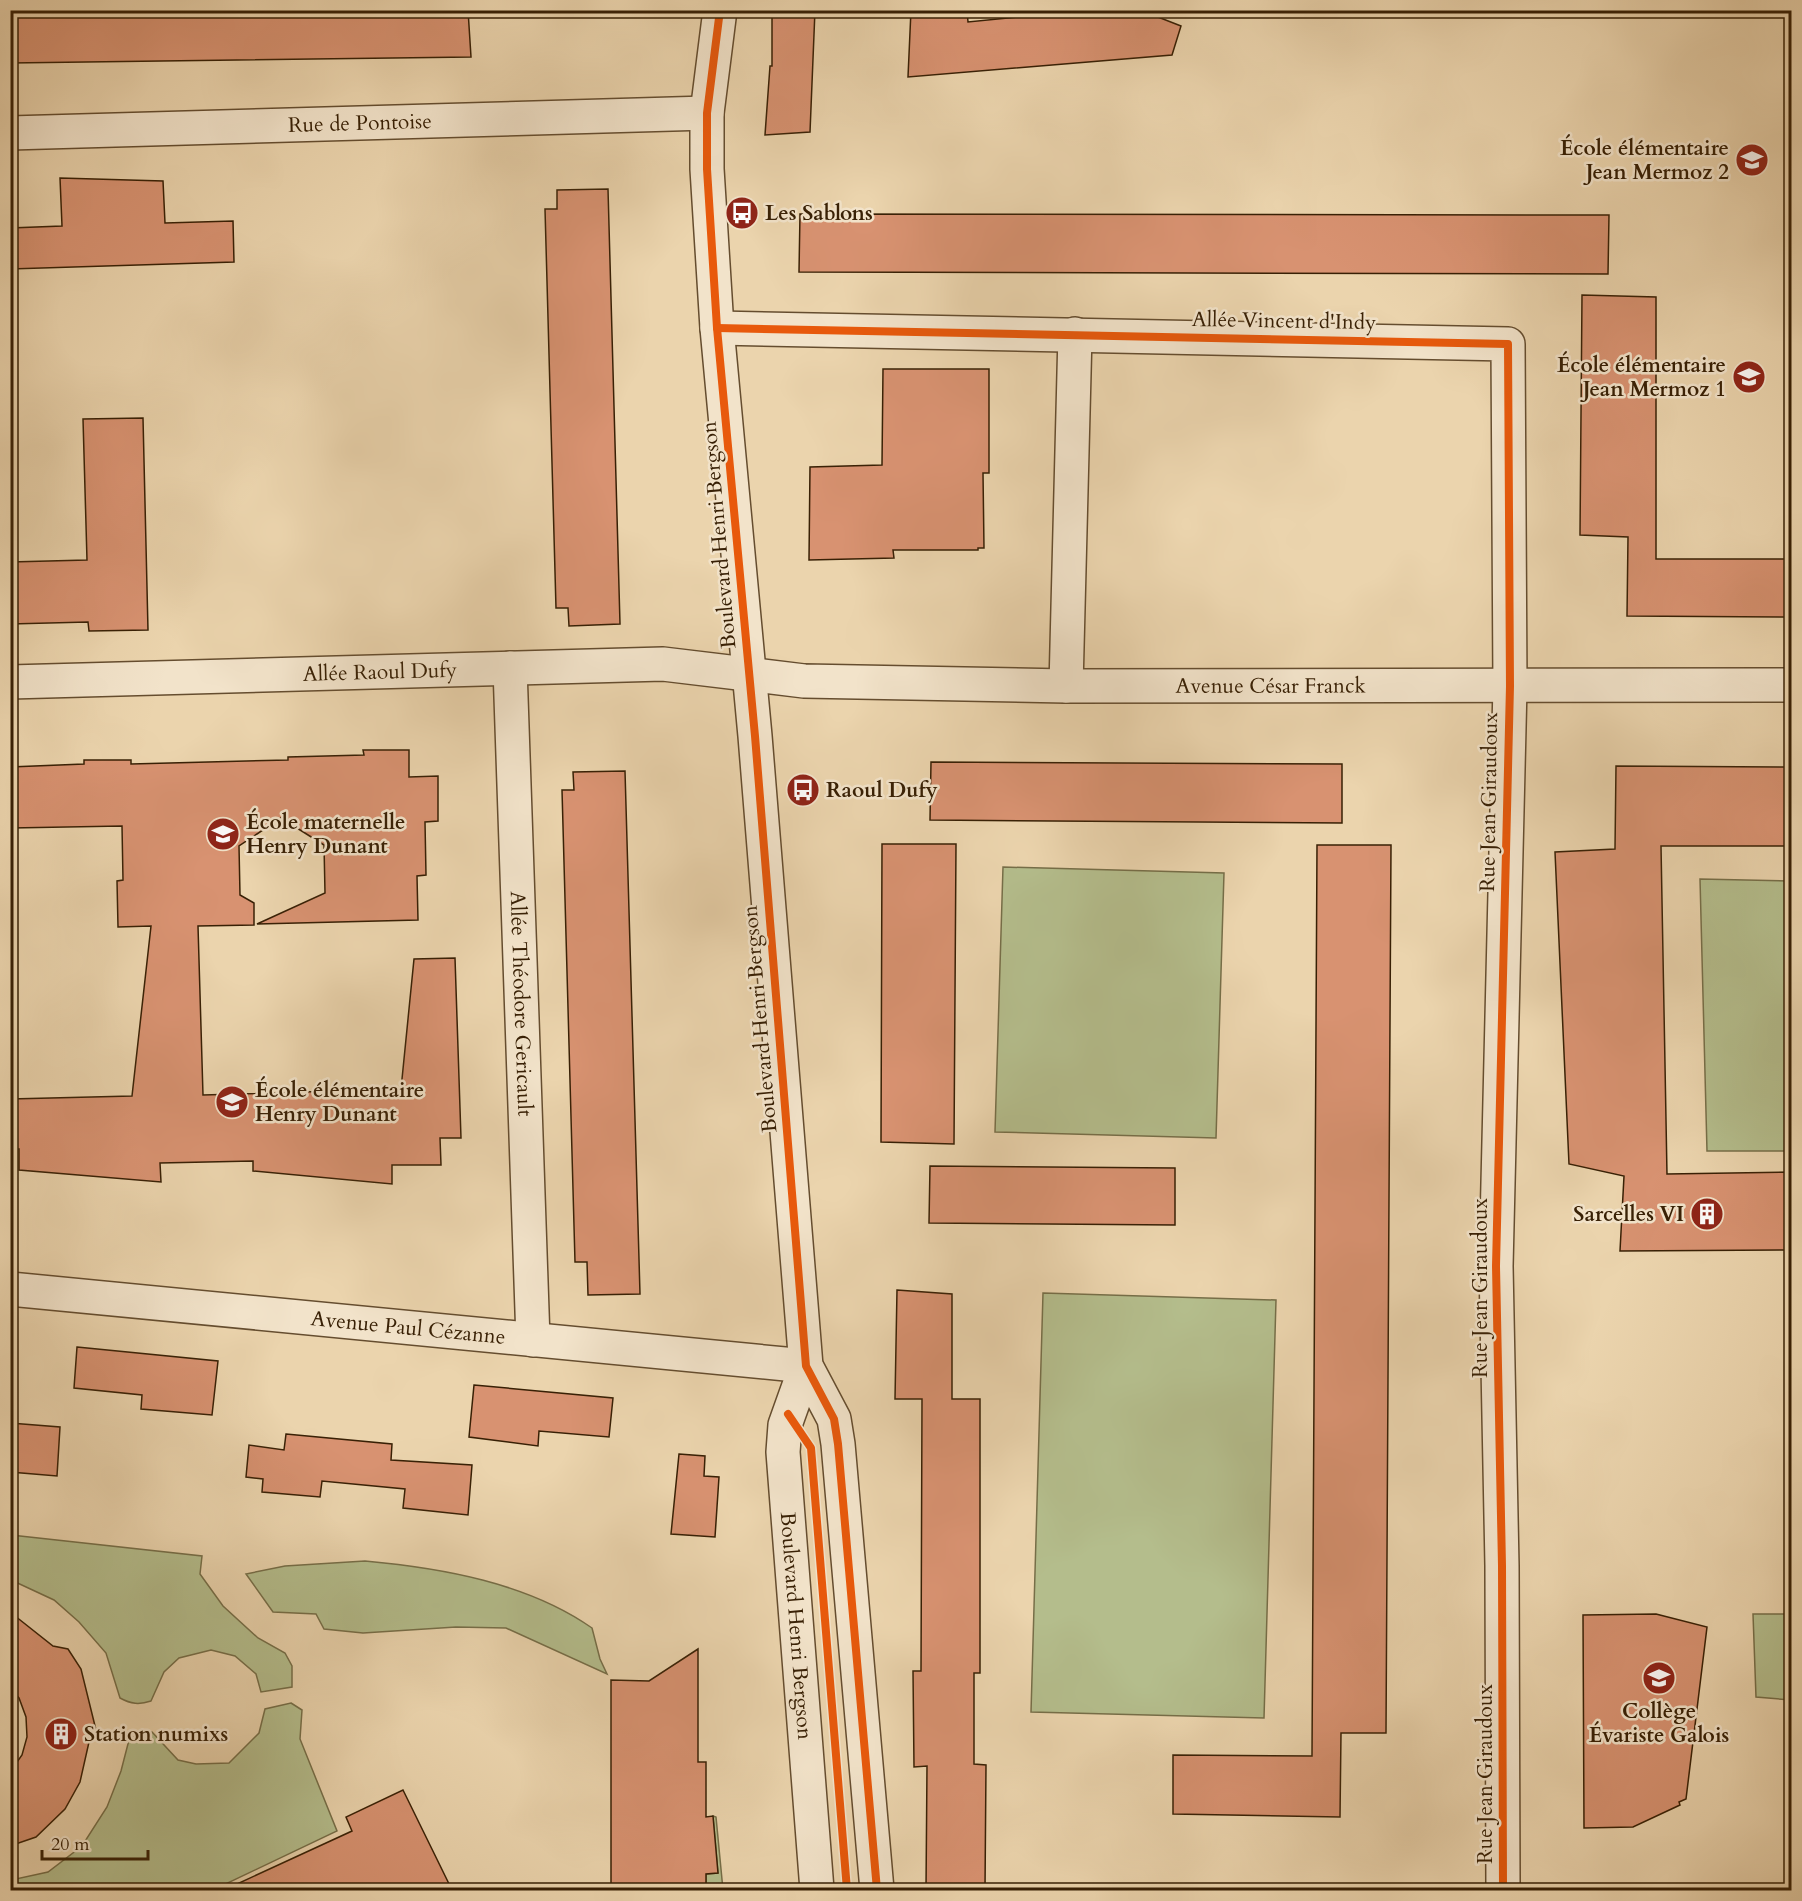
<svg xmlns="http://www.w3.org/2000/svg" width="1802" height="1901" font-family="Cardo,serif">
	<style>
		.green { fill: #b4bd8c; stroke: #766e48; stroke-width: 1.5 }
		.building { fill: #d89271; stroke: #382005; stroke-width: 1.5 }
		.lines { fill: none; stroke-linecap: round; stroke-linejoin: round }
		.minor-casing { stroke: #654d2f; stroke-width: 36 }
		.minor { stroke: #f2e3ca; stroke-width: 33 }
		.cycleway-casing { stroke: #f2e3ca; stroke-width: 11 }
		.cycleway { stroke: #e8590c; stroke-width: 8 }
		.labels { text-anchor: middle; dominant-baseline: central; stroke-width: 5; stroke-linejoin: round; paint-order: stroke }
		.street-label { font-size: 21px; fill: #382005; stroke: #f2e3ca }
		.poi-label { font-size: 21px; font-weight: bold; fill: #382005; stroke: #f2e3ca; text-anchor: start }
	</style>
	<rect width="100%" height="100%" fill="#ebd4ad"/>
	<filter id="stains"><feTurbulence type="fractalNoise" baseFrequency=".00333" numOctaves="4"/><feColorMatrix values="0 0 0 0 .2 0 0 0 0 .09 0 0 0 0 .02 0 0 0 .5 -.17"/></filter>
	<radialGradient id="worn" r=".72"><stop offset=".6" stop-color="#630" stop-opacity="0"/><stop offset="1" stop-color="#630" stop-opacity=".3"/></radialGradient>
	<!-- green -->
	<g class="green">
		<path d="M 1003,867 L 1224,873 L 1216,1138 L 995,1132 Z"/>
		<path d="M 1700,879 L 1791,881 L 1791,1151 L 1707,1151 Z"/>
		<path d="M 1043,1293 L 1276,1300 L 1264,1718 L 1031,1712 Z"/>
		<path d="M 11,1535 L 202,1556 L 200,1574 L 223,1606 L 258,1638 L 285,1653 L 292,1666 L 292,1687 L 261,1692 L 256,1674 L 235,1656 L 211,1650 L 179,1658 L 164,1672 L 151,1701 C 139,1705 131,1704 120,1698 L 106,1653 L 79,1622 L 54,1600 L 11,1580 Z"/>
		<path d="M 365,1561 C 442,1568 528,1583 592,1628 L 600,1659 L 607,1674 L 506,1628 L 456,1627 L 363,1633 L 324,1629 L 316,1614 L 273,1612 L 246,1574 L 285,1566 Z"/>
		<path d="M 1753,1614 L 1791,1614 L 1791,1700 L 1756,1697 Z"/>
		<path d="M 291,1703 L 302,1710 L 300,1739 L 337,1831 L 213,1890 L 11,1890 L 11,1880 L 48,1872 L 82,1846 L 107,1807 L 121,1771 L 129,1740 L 141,1732 L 152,1732 L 178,1760 L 196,1764 L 229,1763 L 259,1733 L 265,1709 Z"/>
		<path d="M 713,1816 L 716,1817 L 723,1890 L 706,1890 L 706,1874 L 718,1873 Z"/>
	</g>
	<!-- building -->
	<g class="building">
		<path d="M 10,10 L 468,10 L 471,57 L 10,63 Z"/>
		<path d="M 801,10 L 815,10 L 810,132 L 765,135 L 770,66 L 772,66 L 772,15 Z"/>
		<path d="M 911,10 L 967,10 L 968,22 L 1089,10 L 1140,10 L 1181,26 L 1172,55 L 908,77 Z"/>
		<path d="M 60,178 L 163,181 L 165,223 L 233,221 L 234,262 L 10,269 L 10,228 L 62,226 Z"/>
		<path d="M 608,189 L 620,624 L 569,626 L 568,608 L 556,608 L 545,209 L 557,209 L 557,190 Z"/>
		<path d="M 800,214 L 1609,215 L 1608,274 L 799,272 Z"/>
		<path d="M 1582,295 L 1656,297 L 1656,559 L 1791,559 L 1791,617 L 1627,616 L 1628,537 L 1580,535 Z"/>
		<path d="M 883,369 L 989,369 L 989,473 L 983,473 L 984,548 L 978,548 L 978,550 L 893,550 L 894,558 L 809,560 L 810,467 L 882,465 Z"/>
		<path d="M 143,418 L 148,630 L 89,631 L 88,622 L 10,624 L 10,562 L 87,560 L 83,419 Z"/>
		<path d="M 363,750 L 409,750 L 409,777 L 438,776 L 438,821 L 425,822 L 426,875 L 417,876 L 418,920 L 257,924 L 325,893 L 324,845 L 281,818 L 239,846 L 240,895 L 254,903 L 254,925 L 198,926 L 203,1095 L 401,1089 L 414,959 L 455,958 L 461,1138 L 440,1138 L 441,1165 L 392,1165 L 392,1184 L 253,1171 L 253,1161 L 160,1163 L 161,1182 L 19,1170 L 19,1149 L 10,1149 L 10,1099 L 132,1096 L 151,926 L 118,927 L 117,881 L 123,880 L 122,826 L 11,828 L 10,767 L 84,764 L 84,760 L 131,760 L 131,764 L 288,760 L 288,757 L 364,755 Z"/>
		<path d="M 931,762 L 1342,764 L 1342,823 L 930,820 Z"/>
		<path d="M 1616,766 L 1791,767 L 1791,846 L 1661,846 L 1667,1174 L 1791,1172 L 1791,1250 L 1620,1251 L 1624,1176 L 1569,1164 L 1555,852 L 1615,849 Z"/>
		<path d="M 625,771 L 640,1294 L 588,1295 L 587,1262 L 575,1262 L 562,790 L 574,790 L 573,772 Z"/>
		<path d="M 882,844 L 956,844 L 954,1144 L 881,1142 Z"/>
		<path d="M 1317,845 L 1391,845 L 1386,1733 L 1341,1733 L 1340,1817 L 1173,1814 L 1173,1755 L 1312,1756 Z"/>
		<path d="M 930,1166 L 1175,1168 L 1175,1225 L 929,1223 Z"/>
		<path d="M 897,1290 L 952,1294 L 952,1399 L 980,1399 L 980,1673 L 974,1673 L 974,1764 L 986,1765 L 985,1890 L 926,1890 L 927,1766 L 914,1767 L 913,1671 L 921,1671 L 922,1399 L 895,1399 Z"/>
		<path d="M 77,1347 L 218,1361 L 212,1415 L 141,1409 L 142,1395 L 74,1388 Z"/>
		<path d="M 474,1385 L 613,1398 L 609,1437 L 539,1431 L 538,1446 L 469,1437 Z"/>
		<path d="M 10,1423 L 60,1427 L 57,1476 L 10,1472 Z"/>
		<path d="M 286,1434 L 392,1444 L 391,1460 L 472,1465 L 468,1515 L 403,1508 L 405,1489 L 322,1481 L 320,1497 L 262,1492 L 263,1479 L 246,1477 L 249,1445 L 284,1450 Z"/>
		<path d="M 679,1454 L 705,1456 L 704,1476 L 719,1477 L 715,1537 L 671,1534 Z"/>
		<path d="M 10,1612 L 53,1646 L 68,1649 L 81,1669 L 96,1730 L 89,1742 L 80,1782 L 65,1809 L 36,1837 L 10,1846 L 10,1772 L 22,1755 L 27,1737 L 26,1717 L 19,1698 L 10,1688 Z"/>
		<path d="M 1656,1614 L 1707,1627 L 1686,1799 L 1679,1802 L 1680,1805 L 1633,1827 L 1584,1828 L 1583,1615 Z"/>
		<path d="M 698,1649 L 698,1762 L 706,1762 L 706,1817 L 713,1816 L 718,1873 L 706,1874 L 706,1890 L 611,1890 L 611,1680 L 649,1681 Z"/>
		<path d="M 403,1790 L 452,1890 L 224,1890 L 352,1831 L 346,1817 Z"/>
	</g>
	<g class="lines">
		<defs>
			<g id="minor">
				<path d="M 720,10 L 707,113 L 707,169 L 717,328 L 755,736 L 806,1366 L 834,1419 L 838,1444 L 877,1890"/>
				<path id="s1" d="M 10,133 L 707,113"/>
				<path d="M 717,328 L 1508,344 L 1510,686 L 1496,1266 L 1502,1566 L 1503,1890"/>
				<path id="s2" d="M 510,668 L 533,1340"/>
				<path id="s3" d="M 10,682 L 663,664 L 804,681 L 1066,686 L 1792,685"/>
				<path d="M 1066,686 L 1075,334"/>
				<path id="s4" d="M 10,1289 L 806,1366"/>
				<path id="s5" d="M 806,1366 L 785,1425 L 783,1452 L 817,1890"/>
			</g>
		</defs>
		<!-- minor casing -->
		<use href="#minor" class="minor-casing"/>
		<!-- minor -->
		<use href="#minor" class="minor"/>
		<defs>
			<g id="cycleway">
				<path d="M 720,10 L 707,113 L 707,169 L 717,328 L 755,736 L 806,1366 L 834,1419 L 838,1444 L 877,1890"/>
				<path d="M 717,328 L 1508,344 L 1510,686 L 1496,1266 L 1502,1566 L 1503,1890"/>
				<path d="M 788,1414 L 811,1448 L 847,1890"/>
			</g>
		</defs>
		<!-- cycleway casing -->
		<use href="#cycleway" class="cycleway-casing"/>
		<!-- cycleway -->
		<use href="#cycleway" class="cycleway"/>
	</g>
	<!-- icons -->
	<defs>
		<symbol id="school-disc" viewBox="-11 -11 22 22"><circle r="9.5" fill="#8f2418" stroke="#f2e3ca"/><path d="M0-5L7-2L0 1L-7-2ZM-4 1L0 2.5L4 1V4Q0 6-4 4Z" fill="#fff"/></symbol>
		<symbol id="bus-disc" viewBox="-11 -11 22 22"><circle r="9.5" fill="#8f2418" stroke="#f2e3ca"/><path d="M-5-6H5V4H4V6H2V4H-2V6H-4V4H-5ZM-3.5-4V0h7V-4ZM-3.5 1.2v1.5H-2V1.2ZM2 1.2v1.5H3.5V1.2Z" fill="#fff"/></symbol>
		<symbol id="building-disc" viewBox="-11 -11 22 22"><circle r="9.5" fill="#8f2418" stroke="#f2e3ca"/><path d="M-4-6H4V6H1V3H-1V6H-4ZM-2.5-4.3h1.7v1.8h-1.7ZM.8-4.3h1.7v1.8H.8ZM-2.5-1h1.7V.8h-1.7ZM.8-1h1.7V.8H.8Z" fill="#fff"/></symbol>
	</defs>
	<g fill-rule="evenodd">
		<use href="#school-disc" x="1733" y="141" width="38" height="38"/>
		<use href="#bus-disc" x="723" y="194" width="38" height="38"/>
		<use href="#school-disc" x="1730" y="358" width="38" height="38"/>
		<use href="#bus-disc" x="784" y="771" width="38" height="38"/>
		<use href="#school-disc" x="204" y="815" width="38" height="38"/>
		<use href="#school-disc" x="213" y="1083" width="38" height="38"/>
		<use href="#building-disc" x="1688" y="1195" width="38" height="38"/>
		<use href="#school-disc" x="1640" y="1659" width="38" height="38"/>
		<use href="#building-disc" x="42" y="1715" width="38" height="38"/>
	</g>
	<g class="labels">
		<!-- street labels -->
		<g class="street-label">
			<text stroke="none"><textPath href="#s1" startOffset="350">Rue de Pontoise</textPath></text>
			<text transform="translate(1284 321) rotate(1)">Allée Vincent d'Indy</text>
			<text transform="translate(719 535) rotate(-95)">Boulevard Henri Bergson</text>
			<text stroke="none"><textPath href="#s3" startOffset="370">Allée Raoul Dufy</textPath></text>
			<text stroke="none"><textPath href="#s3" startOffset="1262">Avenue César Franck</textPath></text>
			<text transform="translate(1489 802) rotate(-89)">Rue Jean Giraudoux</text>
			<text stroke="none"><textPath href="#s2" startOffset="336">Allée Théodore Gericault</textPath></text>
			<text transform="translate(760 1019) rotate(-95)">Boulevard Henri Bergson</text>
			<text transform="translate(1480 1288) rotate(-90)">Rue Jean Giraudoux</text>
			<text stroke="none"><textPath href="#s4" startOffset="400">Avenue Paul Cézanne</textPath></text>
			<text stroke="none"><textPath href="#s5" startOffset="264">Boulevard Henri Bergson</textPath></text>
			<text transform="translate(1485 1774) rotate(-90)">Rue Jean Giraudoux</text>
		</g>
		<!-- poi labels -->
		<g class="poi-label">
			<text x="1729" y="148" text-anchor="end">École élémentaire<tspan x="1729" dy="24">Jean Mermoz 2</tspan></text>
			<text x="765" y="213">Les Sablons</text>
			<text x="1726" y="365" text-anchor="end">École élémentaire<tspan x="1726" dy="24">Jean Mermoz 1</tspan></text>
			<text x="826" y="790">Raoul Dufy</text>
			<text x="246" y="822">École maternelle<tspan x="246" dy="24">Henry Dunant</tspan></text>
			<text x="255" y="1090">École élémentaire<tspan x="255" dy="24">Henry Dunant</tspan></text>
			<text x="1684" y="1214" text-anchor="end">Sarcelles VI</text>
			<text x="1659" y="1711" text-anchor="middle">Collège<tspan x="1659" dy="24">Évariste Galois</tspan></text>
			<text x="84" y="1734">Station numixs</text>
		</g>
	</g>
	<!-- margin -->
	<rect width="1802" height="1901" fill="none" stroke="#ebd4ad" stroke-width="36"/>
	<rect x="12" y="12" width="1778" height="1877" fill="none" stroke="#382005" stroke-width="3"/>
	<rect x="18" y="18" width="1766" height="1865" fill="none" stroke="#382005" stroke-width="1.5"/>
	<!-- scale -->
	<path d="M42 1850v9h106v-9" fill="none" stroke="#382005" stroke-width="3"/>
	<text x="51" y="1850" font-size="18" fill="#382005" stroke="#f2e3ca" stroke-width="4.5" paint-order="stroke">20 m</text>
	<rect width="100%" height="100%" filter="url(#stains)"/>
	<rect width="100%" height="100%" fill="url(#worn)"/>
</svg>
